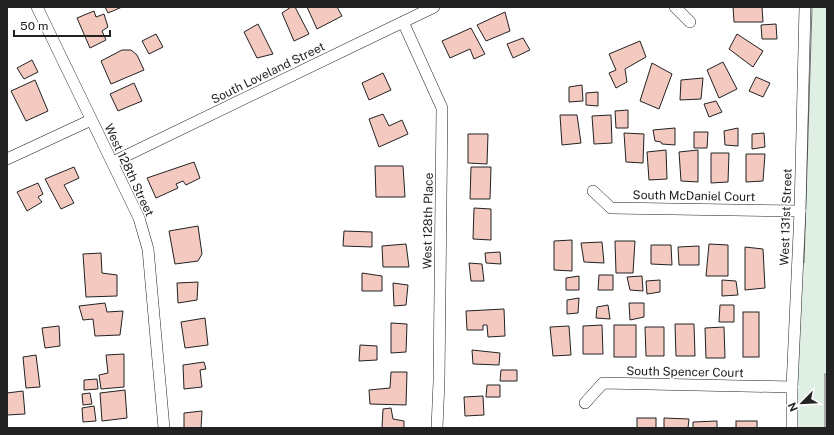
<svg xmlns="http://www.w3.org/2000/svg" width="834" height="435" font-family="'Public Sans',sans-serif">
	<style>
		.green { fill: #e0efe3; stroke: #6f6f6f }
		.parking { fill: #ededed; stroke: #6f6f6f }
		.building { fill: #f3c9c0; stroke: #222 }
		.lines { fill: none; stroke-linecap: round; stroke-linejoin: round }
		.minor-casing { stroke: #222; stroke-width: 12 }
		.minor { stroke: #fff; stroke-width: 11 }
		.labels { text-anchor: middle; dominant-baseline: central; stroke-width: 3; stroke-linejoin: round; paint-order: stroke }
		.street-label { font-size: 12px; fill: #222; stroke: #fff }
	</style>
	<rect width="100%" height="100%" fill="#fff"/>
	<!-- green -->
	<path class="green" d="M 812,7 L 827,7 L 827,428 L 793,428 L 798,263 L 804,263 Z"/>
	<!-- parking -->
	<rect class="parking" x="825" y="374" width="2" height="54"/>
	<!-- building -->
	<g class="building">
		<path d="M 105,7 L 122,7 L 108,13 Z"/>
		<path d="M 291,7 L 295,7 L 309,34 L 294,41 L 282,13 Z"/>
		<path d="M 307,7 L 337,7 L 342,16 L 317,29 Z"/>
		<path d="M 733,7 L 762,7 L 763,22 L 734,22 Z"/>
		<path d="M 94,11 L 96,17 L 104,14 L 108,27 L 102,31 L 106,40 L 90,48 L 77,18 Z"/>
		<path d="M 505,12 L 510,31 L 486,41 L 477,25 Z"/>
		<path d="M 258,24 L 273,54 L 257,58 L 244,32 Z"/>
		<path d="M 776,24 L 777,39 L 762,39 L 761,25 Z"/>
		<path d="M 471,28 L 485,54 L 474,59 L 470,49 L 450,58 L 442,41 Z"/>
		<path d="M 156,34 L 163,47 L 149,54 L 142,41 Z"/>
		<path d="M 737,34 L 763,51 L 753,67 L 729,49 Z"/>
		<path d="M 523,38 L 530,50 L 513,58 L 507,44 Z"/>
		<path d="M 640,41 L 646,57 L 625,69 L 627,82 L 616,88 L 609,73 L 616,70 L 609,54 Z"/>
		<path d="M 122,50 L 131,50 L 137,55 L 144,70 L 111,84 L 101,61 Z"/>
		<path d="M 32,60 L 38,72 L 24,79 L 17,68 Z"/>
		<path d="M 723,62 L 737,89 L 719,98 L 707,70 Z"/>
		<path d="M 652,63 L 672,74 L 659,109 L 640,101 Z"/>
		<path d="M 383,73 L 391,90 L 369,100 L 362,83 Z"/>
		<path d="M 756,77 L 770,83 L 763,97 L 749,91 Z"/>
		<path d="M 703,78 L 701,99 L 680,100 L 681,80 Z"/>
		<path d="M 35,80 L 48,111 L 26,121 L 11,91 Z"/>
		<path d="M 134,83 L 142,101 L 118,111 L 110,94 Z"/>
		<path d="M 582,85 L 583,101 L 569,102 L 569,87 Z"/>
		<path d="M 598,92 L 598,106 L 586,105 L 586,93 Z"/>
		<path d="M 716,101 L 722,112 L 709,117 L 704,104 Z"/>
		<path d="M 628,110 L 628,128 L 616,128 L 615,111 Z"/>
		<path d="M 383,114 L 389,126 L 402,120 L 408,134 L 379,147 L 369,119 Z"/>
		<path d="M 560,115 L 577,115 L 581,143 L 562,145 Z"/>
		<path d="M 611,115 L 612,143 L 594,144 L 592,116 Z"/>
		<path d="M 675,128 L 675,145 L 662,144 L 661,142 L 655,141 L 653,130 Z"/>
		<path d="M 738,128 L 738,146 L 725,145 L 724,131 Z"/>
		<path d="M 694,132 L 708,132 L 707,148 L 694,148 Z"/>
		<path d="M 624,133 L 644,134 L 643,163 L 626,162 Z"/>
		<path d="M 764,133 L 765,147 L 752,149 L 752,134 Z"/>
		<path d="M 468,134 L 488,134 L 487,164 L 468,163 Z"/>
		<path d="M 666,150 L 667,179 L 649,180 L 647,152 Z"/>
		<path d="M 698,150 L 698,182 L 681,181 L 679,152 Z"/>
		<path d="M 711,153 L 729,153 L 728,182 L 711,183 Z"/>
		<path d="M 746,154 L 765,154 L 763,181 L 746,182 Z"/>
		<path d="M 194,162 L 200,178 L 186,185 L 183,181 L 176,184 L 178,188 L 156,198 L 147,178 Z"/>
		<path d="M 375,166 L 403,166 L 405,197 L 376,197 Z"/>
		<path d="M 74,167 L 79,178 L 64,185 L 74,203 L 61,209 L 45,179 Z"/>
		<path d="M 471,167 L 491,167 L 490,199 L 470,199 Z"/>
		<path d="M 38,183 L 43,194 L 38,197 L 42,202 L 27,211 L 17,192 Z"/>
		<path d="M 474,208 L 491,209 L 491,240 L 473,239 Z"/>
		<path d="M 198,226 L 202,254 L 198,261 L 175,264 L 169,231 Z"/>
		<path d="M 344,231 L 372,232 L 372,247 L 343,246 Z"/>
		<path d="M 572,240 L 572,271 L 554,270 L 554,241 Z"/>
		<path d="M 615,241 L 635,241 L 633,273 L 616,273 Z"/>
		<path d="M 602,242 L 604,263 L 584,262 L 581,243 Z"/>
		<path d="M 406,244 L 409,267 L 383,267 L 382,246 Z"/>
		<path d="M 709,244 L 728,245 L 728,276 L 706,276 Z"/>
		<path d="M 651,245 L 671,245 L 672,265 L 651,264 Z"/>
		<path d="M 699,246 L 699,265 L 679,265 L 678,247 Z"/>
		<path d="M 745,247 L 763,249 L 765,288 L 745,290 Z"/>
		<path d="M 500,252 L 501,264 L 486,263 L 485,253 Z"/>
		<path d="M 101,253 L 102,273 L 117,275 L 117,296 L 86,297 L 83,254 Z"/>
		<path d="M 469,263 L 482,264 L 484,281 L 471,281 Z"/>
		<path d="M 362,273 L 382,276 L 382,291 L 362,291 Z"/>
		<path d="M 599,275 L 613,275 L 613,290 L 598,290 Z"/>
		<path d="M 579,276 L 579,290 L 566,290 L 566,278 Z"/>
		<path d="M 642,276 L 643,291 L 630,290 L 627,277 Z"/>
		<path d="M 660,280 L 660,292 L 647,294 L 646,281 Z"/>
		<path d="M 722,280 L 736,281 L 738,295 L 722,296 Z"/>
		<path d="M 198,282 L 197,300 L 178,303 L 177,283 Z"/>
		<path d="M 393,283 L 408,285 L 406,305 L 394,306 Z"/>
		<path d="M 579,298 L 578,313 L 567,314 L 567,300 Z"/>
		<path d="M 105,303 L 107,312 L 123,311 L 120,335 L 95,336 L 93,319 L 83,320 L 79,306 Z"/>
		<path d="M 629,303 L 644,303 L 644,317 L 630,320 Z"/>
		<path d="M 608,305 L 610,319 L 596,318 L 597,307 Z"/>
		<path d="M 720,305 L 734,305 L 734,322 L 719,322 Z"/>
		<path d="M 504,309 L 505,336 L 488,337 L 487,325 L 483,325 L 483,330 L 467,330 L 466,311 Z"/>
		<rect x="743" y="312" width="16" height="45"/>
		<path d="M 205,318 L 208,345 L 185,348 L 181,322 Z"/>
		<path d="M 391,323 L 407,324 L 406,352 L 391,353 Z"/>
		<path d="M 675,324 L 694,324 L 695,356 L 676,356 Z"/>
		<path d="M 602,325 L 603,354 L 583,354 L 583,326 Z"/>
		<rect x="614" y="325" width="22" height="32"/>
		<path d="M 59,326 L 60,346 L 45,348 L 42,328 Z"/>
		<path d="M 569,326 L 571,355 L 553,356 L 550,327 Z"/>
		<path d="M 645,327 L 664,327 L 664,356 L 646,356 Z"/>
		<path d="M 724,327 L 725,358 L 706,358 L 705,328 Z"/>
		<path d="M 360,345 L 377,346 L 377,360 L 359,361 Z"/>
		<path d="M 472,350 L 500,353 L 499,365 L 473,364 Z"/>
		<path d="M 124,354 L 124,387 L 101,389 L 99,375 L 108,373 L 106,355 Z"/>
		<path d="M 36,355 L 40,387 L 26,388 L 23,357 Z"/>
		<path d="M 204,362 L 206,369 L 200,370 L 202,387 L 184,389 L 183,365 Z"/>
		<path d="M 501,370 L 517,370 L 517,381 L 500,381 Z"/>
		<path d="M 391,372 L 407,372 L 406,405 L 370,404 L 369,390 L 390,388 Z"/>
		<path d="M 97,379 L 98,389 L 84,390 L 84,380 Z"/>
		<path d="M 487,385 L 500,385 L 500,397 L 486,397 Z"/>
		<path d="M 125,390 L 127,418 L 102,421 L 100,393 Z"/>
		<path d="M 23,391 L 25,414 L 7,415 L 7,393 Z"/>
		<path d="M 90,393 L 92,404 L 83,405 L 82,394 Z"/>
		<path d="M 483,396 L 484,415 L 465,416 L 464,397 Z"/>
		<path d="M 94,406 L 96,421 L 83,422 L 82,408 Z"/>
		<path d="M 391,408 L 393,419 L 404,421 L 404,428 L 382,428 L 383,409 Z"/>
		<path d="M 202,411 L 201,428 L 210,428 L 184,428 L 184,413 Z"/>
		<rect x="637" y="418" width="19" height="10"/>
		<path d="M 664,418 L 689,419 L 688,428 L 664,428 Z"/>
		<path d="M 717,421 L 717,428 L 693,428 L 693,422 Z"/>
		<rect x="736" y="421" width="21" height="7"/>
	</g>
	<g class="lines">
		<defs>
			<g id="minor">
				<path d="M 37,7 L 139,218 L 148,249 L 164,428"/>
				<path d="M 675,7 L 690,22"/>
				<path d="M 403,22 L 442,108 L 439,381 L 437,428"/>
				<path d="M 7,159 L 91,120"/>
				<path d="M 113,162 L 434,7"/>
				<path d="M 593,191 L 611,208 L 800,211"/>
				<path d="M 585,403 L 603,383 L 792,387"/>
				<path d="M 792,428 L 792,387 L 800,211 L 805,7"/>
			</g>
		</defs>
		<!-- minor casing -->
		<use href="#minor" class="minor-casing"/>
		<!-- minor -->
		<use href="#minor" class="minor"/>
	</g>
	<g class="labels">
		<!-- street labels -->
		<g class="street-label">
			<text transform="translate(268 73) rotate(-26)">South Loveland Street</text>
			<text transform="translate(129 170) rotate(65)">West 128th Street</text>
			<text transform="translate(694 196) rotate(1)">South McDaniel Court</text>
			<text transform="translate(786 217) rotate(-88)">West 131st Street</text>
			<text transform="translate(428 221) rotate(-89)">West 128th Place</text>
			<text transform="translate(685 372) rotate(1)">South Spencer Court</text>
		</g>
	</g>
	<!-- border -->
	<rect width="834" height="435" fill="none" stroke="#222222" stroke-width="16"/>
	<!-- north arrow -->
	<g transform="translate(802 403) rotate(246)" stroke="#ffffff" stroke-width="3" paint-order="stroke">
	<path d="M0-3L7 15L0 10L-7 15Z" fill="#222222"/>
	<text y="-6" font-size="11" font-weight="bold" text-anchor="middle" fill="#222222">N</text>
	</g>
	<!-- scale -->
	<path d="M14 30v6h96v-6" fill="none" stroke="#222222" stroke-width="2"/>
	<text x="20" y="30" font-size="12" fill="#222222" stroke="#ffffff" stroke-width="3" paint-order="stroke">50 m</text>
</svg>
